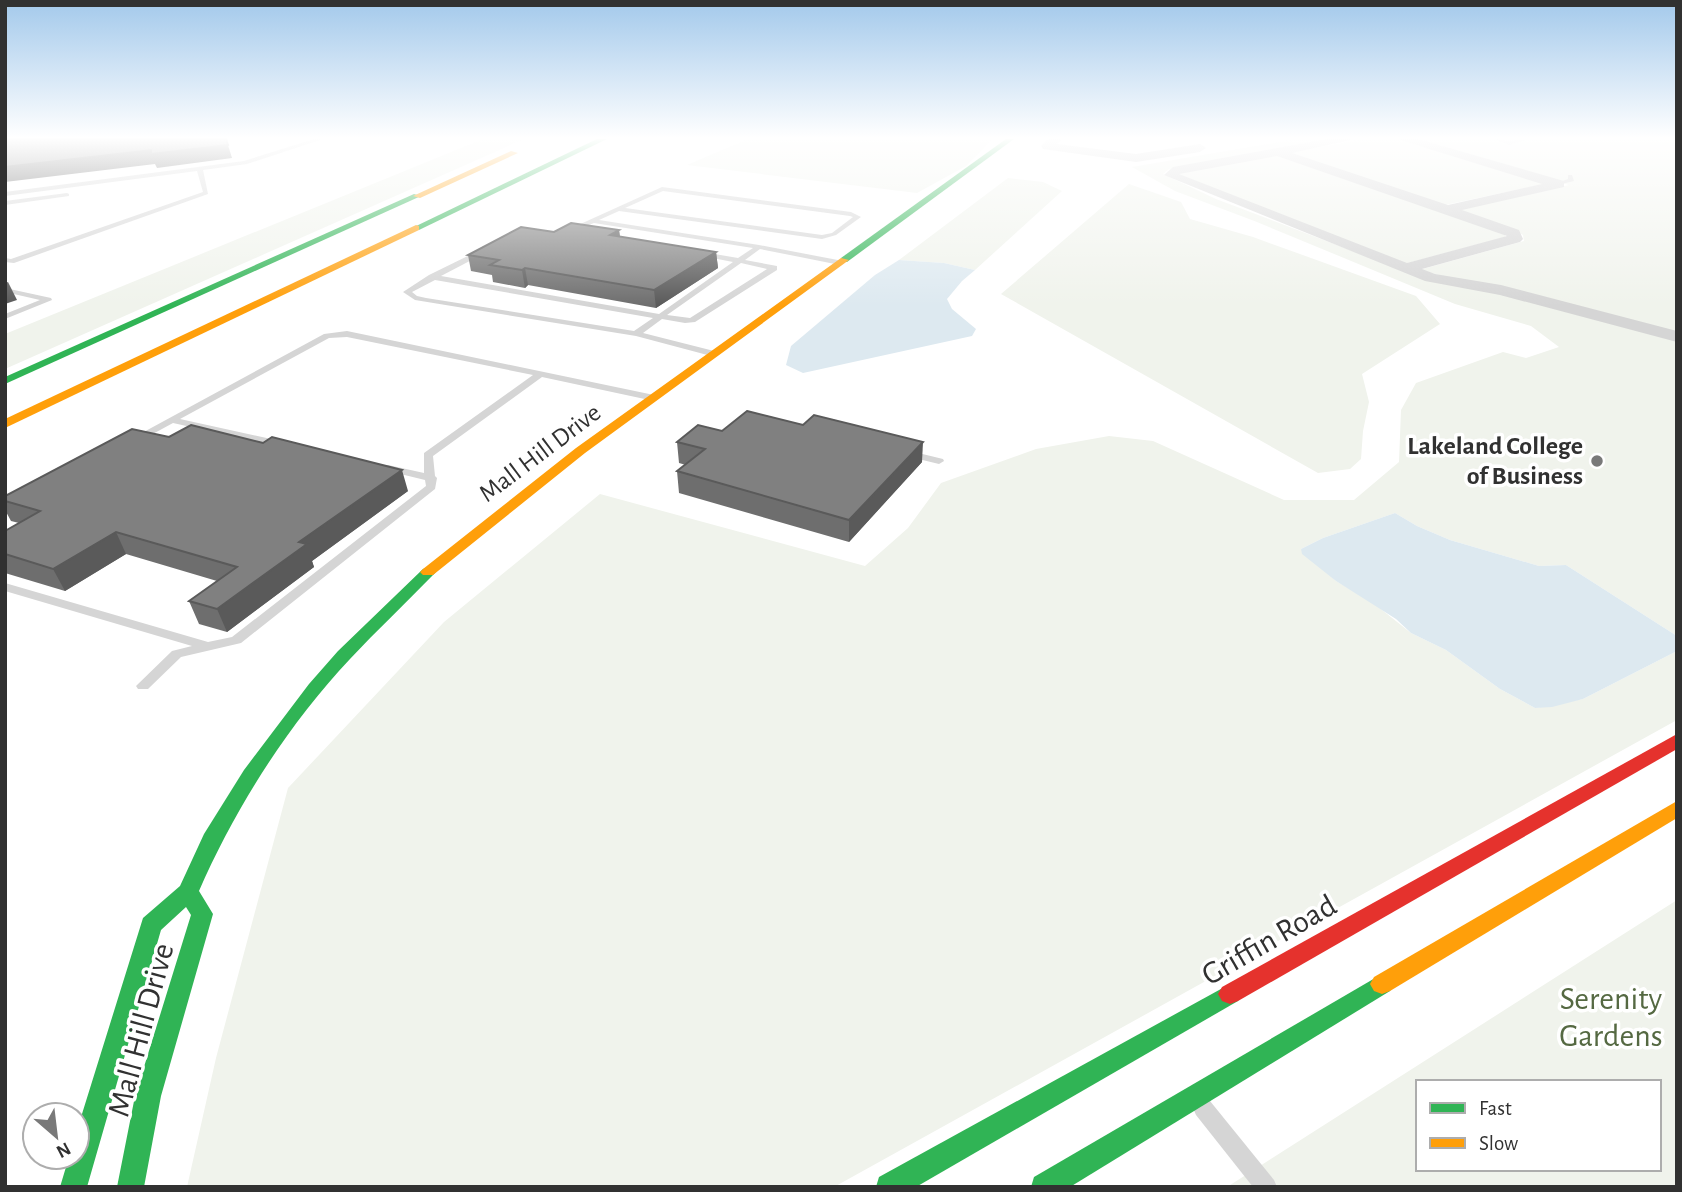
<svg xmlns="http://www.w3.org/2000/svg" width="1682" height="1192" font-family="'Alegreya Sans',sans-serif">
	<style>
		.green { fill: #f0f3ec; fill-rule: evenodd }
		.water { fill: #dde9f0 }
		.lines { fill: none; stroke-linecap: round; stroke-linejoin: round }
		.lane { fill: #d5d5d5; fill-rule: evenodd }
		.street { fill: #d5d5d5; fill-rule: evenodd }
		.fast { fill: #30b455; fill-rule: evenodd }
		.slow { fill: #ff9f0a; fill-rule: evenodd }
		.jam { fill: #e5322d; fill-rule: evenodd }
		.wall { fill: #6e6e6e }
		.shaded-wall { fill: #5a5a5a }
		.building { fill: #808080; stroke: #5a5a5a; stroke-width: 2 }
		.poi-dot { fill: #797979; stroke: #fff; stroke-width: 2.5 }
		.labels { text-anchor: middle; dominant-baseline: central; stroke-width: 7; stroke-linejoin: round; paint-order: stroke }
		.poi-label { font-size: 26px; font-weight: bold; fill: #313131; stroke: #fff; text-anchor: end }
		.street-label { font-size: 26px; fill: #313131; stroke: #fff }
		.near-street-label { font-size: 32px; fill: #313131; stroke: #fff }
		.near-park-label { font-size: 32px; fill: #556942; stroke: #fff }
	</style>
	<rect width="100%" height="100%" fill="#fff"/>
	<!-- green -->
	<g class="green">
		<path d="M 483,139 L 524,139 L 5,369 L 5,334 Z"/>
		<path d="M 748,139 L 993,139 L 966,166 L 917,193 L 687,165 Z"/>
		<path d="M 1297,139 L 1334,139 L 1169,169 L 1163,174 L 1216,199 L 1426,279 L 1499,293 L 1677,341 L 1677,636 L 1566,565 L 1539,566 L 1450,540 L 1417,526 L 1395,513 L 1323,538 L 1301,549 L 1336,581 L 1372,602 L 1411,633 L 1446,650 L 1500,689 L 1535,708 L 1583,699 L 1677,651 L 1677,720 L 834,1187 L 187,1187 L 216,1058 L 288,788 L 444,622 L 600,494 L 865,566 L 908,528 L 941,483 L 1036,449 L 1109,436 L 1153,441 L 1284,500 L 1354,500 L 1399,462 L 1401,410 L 1416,383 L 1503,352 L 1526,358 L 1559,347 L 1531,326 L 1455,304 L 1257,222 L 1175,191 L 1132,167 Z"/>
		<path d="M 1364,139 L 1396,139 L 1548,183 L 1445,205 L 1287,153 Z"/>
		<path d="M 1410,139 L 1677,139 L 1677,334 L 1419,270 L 1524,241 L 1523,235 L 1511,228 L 1459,210 L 1569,185 Z"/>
		<path d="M 1278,155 L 1505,233 L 1505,237 L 1404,264 L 1177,176 L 1180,172 Z"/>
		<path d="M 1008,178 L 1043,182 L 1062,191 L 975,270 L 944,263 L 899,260 Z"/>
		<path d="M 1129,184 L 1181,202 L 1190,219 L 1253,237 L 1416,296 L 1440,324 L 1362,374 L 1369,402 L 1363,431 L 1361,459 L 1350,469 L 1318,473 L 1001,294 Z"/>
		<path d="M 1677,900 L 1677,1187 L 1227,1187 ZM 1418,1082 L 1659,1082 L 1659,1169 L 1418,1169 Z"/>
	</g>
	<!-- water -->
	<g class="water">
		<path d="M 899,260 L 944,263 L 975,270 L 962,281 L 947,299 L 952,309 L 976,329 L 972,336 L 803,373 L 786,365 L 791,346 L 875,275 Z"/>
		<path d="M 1395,513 L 1417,526 L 1450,540 L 1539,566 L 1566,565 L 1677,636 L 1677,651 L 1583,699 L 1552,707 L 1535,708 L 1500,689 L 1446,650 L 1411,633 L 1396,619 L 1336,581 L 1302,554 L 1301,549 L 1323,538 Z"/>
	</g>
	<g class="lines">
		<!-- lane -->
		<g class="lane">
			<path d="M 314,139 L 323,139 L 247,164 L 203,170 L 208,194 L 14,263 L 5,262 L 5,258 L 11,259 L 203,192 L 197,171 L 5,196 L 5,192 L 244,161 Z"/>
			<path d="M 1495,139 L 1509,141 L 1529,139 L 1509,145 Z"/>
			<path d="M 1568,175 L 1572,175 L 1574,181 L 1557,185 L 1557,183 L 1568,179 Z"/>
			<path d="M 662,187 L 851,212 L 861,217 L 836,235 L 822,239 L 619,211 L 599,220 L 759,245 L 843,261 L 844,263 L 840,265 L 760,249 L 745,260 L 777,266 L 777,270 L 695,322 L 685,323 L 662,319 L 643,333 L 718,352 L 719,354 L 715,357 L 636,336 L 415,300 L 403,292 L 429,275 L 482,249 L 485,249 L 485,253 L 441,276 L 659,314 L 733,262 L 697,255 L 697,251 L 738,258 L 753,248 L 594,223 L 570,232 L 565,231 ZM 663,191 L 850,216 L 853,217 L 832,233 L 822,235 L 625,208 ZM 741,263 L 767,269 L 690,318 L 667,315 ZM 435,280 L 653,318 L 634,331 L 426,298 L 417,296 L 412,292 Z"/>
			<path d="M 67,193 L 69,194 L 69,196 L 5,205 L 5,201 Z"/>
			<path d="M 5,288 L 51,298 L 52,300 L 5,319 L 5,314 L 40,300 L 5,292 Z"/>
			<path d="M 347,331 L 654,395 L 659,398 L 654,401 L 542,377 L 433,456 L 435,476 L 437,478 L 435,489 L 241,643 L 181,657 L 148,689 L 138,689 L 136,686 L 172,651 L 192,646 L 5,591 L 5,583 L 208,642 L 232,637 L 426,486 L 425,480 L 384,470 L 384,466 L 388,465 L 424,473 L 424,453 L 533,375 L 347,337 L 329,338 L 180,419 L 285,442 L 285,446 L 281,447 L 173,423 L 138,442 L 134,443 L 129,440 L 324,334 Z"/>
			<path d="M 906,450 L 943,459 L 944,461 L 939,464 L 902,455 L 902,451 Z"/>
			<path d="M 1203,1098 L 1210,1101 L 1274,1180 L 1277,1187 L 1253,1187 L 1196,1115 L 1193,1108 L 1196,1101 Z"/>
		</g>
		<!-- street -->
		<g class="street">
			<path d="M 1048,139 L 1062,139 L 1057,144 L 1136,154 L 1200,144 L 1206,148 L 1200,152 L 1136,162 L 1043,149 L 1041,146 Z"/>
			<path d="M 1327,139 L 1355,139 L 1292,153 L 1448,205 L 1542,184 L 1397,139 L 1418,139 L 1564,181 L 1564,187 L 1462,210 L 1519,230 L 1523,239 L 1520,242 L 1422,269 L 1435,274 L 1501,285 L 1677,331 L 1677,342 L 1500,295 L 1425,281 L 1164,175 L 1173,167 ZM 1277,156 L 1507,236 L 1407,263 L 1179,174 Z"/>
		</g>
		<!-- fast -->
		<g class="fast">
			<path d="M 597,139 L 607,139 L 419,230 L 412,228 Z"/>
			<path d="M 1006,139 L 1014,139 L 847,262 L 841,262 L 841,258 Z"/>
			<path d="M 414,194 L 421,196 L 5,384 L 5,377 Z"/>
			<path d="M 428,567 L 433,569 L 436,572 L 433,575 C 406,603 377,630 350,659 C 288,725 235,808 199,891 L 213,914 L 161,1096 L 144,1187 L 117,1187 L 135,1096 L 191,915 L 186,907 L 161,930 L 87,1187 L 60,1187 L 69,1157 L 77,1157 L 77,1130 L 143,918 L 180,886 L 204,834 L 244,770 L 309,684 L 338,651 L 423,569 Z"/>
			<path d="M 1382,974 L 1390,977 L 1394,984 L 1390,991 L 1070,1187 L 1031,1187 L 1034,1177 Z"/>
			<path d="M 1230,984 L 1238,987 L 1242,994 L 1238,1001 L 916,1187 L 876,1187 L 879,1177 Z"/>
		</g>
		<!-- slow -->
		<g class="slow">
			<path d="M 511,151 L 518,153 L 420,198 L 413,196 Z"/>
			<path d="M 416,225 L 419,226 L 419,230 L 5,428 L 5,419 Z"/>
			<path d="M 841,258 L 849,260 L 585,453 L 433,575 L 423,575 L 420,572 L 423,569 L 576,448 Z"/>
			<path d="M 1677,801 L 1677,818 L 1390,991 L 1382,994 L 1374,991 L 1370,984 L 1374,977 Z"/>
		</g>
		<!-- jam -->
		<path class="jam" d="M 1677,734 L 1677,749 L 1238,1001 L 1230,1004 L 1222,1001 L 1218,994 L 1222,987 Z"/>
	</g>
	<!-- wall -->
	<g class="wall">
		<path d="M 619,230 L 620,237 L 716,252 L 718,268 L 656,308 L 528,285 L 525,288 L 493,282 L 492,275 L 471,271 L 468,255 L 554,232 Z"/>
		<path d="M 722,431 L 922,462 L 849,542 L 679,493 L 677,471 L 686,465 L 679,463 L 677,442 Z"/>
		<path d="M 408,491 L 312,561 L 314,567 L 227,632 L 199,624 L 189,601 L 217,581 L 126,554 L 65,591 L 5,573 L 5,531 L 19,523 L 11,521 L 5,510 L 5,496 Z"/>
	</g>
	<!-- shaded-wall -->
	<g class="shaded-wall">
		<path d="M 228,145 L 232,158 L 157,168 L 155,164 L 5,182 L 5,167 L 151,150 Z"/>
		<path d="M 619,230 L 621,246 L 610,235 Z"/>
		<path d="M 716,252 L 718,268 L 656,308 L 654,290 Z"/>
		<path d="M 525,268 L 528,285 L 525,288 L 522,270 Z"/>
		<path d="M 8,282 L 17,300 L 5,304 L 5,283 Z"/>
		<path d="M 923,442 L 922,462 L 849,542 L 849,520 Z"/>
		<path d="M 402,470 L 408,491 L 312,561 L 314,567 L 227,632 L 217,609 L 299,542 Z"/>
		<path d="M 116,532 L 126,554 L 65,591 L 53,569 Z"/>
	</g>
	<!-- building -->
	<g class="building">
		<path d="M 5,139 L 226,139 L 228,145 L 151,154 L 151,150 L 5,167 Z"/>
		<path d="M 571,223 L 619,230 L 610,235 L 716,252 L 654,290 L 525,268 L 522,270 L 490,265 L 499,260 L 468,255 L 521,227 L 554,232 Z"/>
		<path d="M 747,411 L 803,425 L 814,415 L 923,442 L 849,520 L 677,471 L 705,449 L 677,442 L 698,425 L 722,431 Z"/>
		<path d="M 191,425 L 263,443 L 272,437 L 402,470 L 299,542 L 307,544 L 217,609 L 189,601 L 237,567 L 116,532 L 53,569 L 5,554 L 5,531 L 40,511 L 5,501 L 5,496 L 132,429 L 169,437 Z"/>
	</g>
	<!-- sky -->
	<linearGradient id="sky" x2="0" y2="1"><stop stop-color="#a3c9eb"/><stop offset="0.45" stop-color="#fff"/><stop offset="1" stop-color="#fff" stop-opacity="0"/></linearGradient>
	<rect width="1682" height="306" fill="url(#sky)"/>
	<!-- markers -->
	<circle class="poi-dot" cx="1597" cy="461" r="7"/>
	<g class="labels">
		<!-- poi labels -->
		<g class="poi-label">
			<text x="1583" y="446">Lakeland College<tspan x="1583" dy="30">of Business</tspan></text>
		</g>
		<!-- street labels -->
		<g class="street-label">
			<text transform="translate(540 453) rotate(-37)">Mall Hill Drive</text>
		</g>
		<!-- near-street labels -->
		<g class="near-street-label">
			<text transform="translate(1269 940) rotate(-30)">Griffin Road</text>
			<text transform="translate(141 1030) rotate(-75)">Mall Hill Drive</text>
		</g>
		<!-- near-park labels -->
		<g class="near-park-label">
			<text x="1611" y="999">Serenity<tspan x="1611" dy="37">Gardens</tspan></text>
		</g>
	</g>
	<!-- border -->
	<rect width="1682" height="1192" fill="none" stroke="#313131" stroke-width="14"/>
	<!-- legend -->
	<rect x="1416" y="1080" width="245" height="91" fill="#ffffff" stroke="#adadad" stroke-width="2"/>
	<rect x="1430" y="1103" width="35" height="10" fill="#30b455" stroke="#adadad" stroke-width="2"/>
	<text x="1479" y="1115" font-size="21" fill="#313131">Fast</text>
	<rect x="1430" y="1138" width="35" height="10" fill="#ff9f0a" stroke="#adadad" stroke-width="2"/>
	<text x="1479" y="1150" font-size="21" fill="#313131">Slow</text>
	<!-- north arrow -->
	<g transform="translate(56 1136) rotate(152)"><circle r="33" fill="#ffffff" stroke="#adadad" stroke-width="2"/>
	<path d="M0-5L12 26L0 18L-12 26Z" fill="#797979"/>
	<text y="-10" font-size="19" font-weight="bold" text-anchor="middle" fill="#313131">N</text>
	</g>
</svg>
